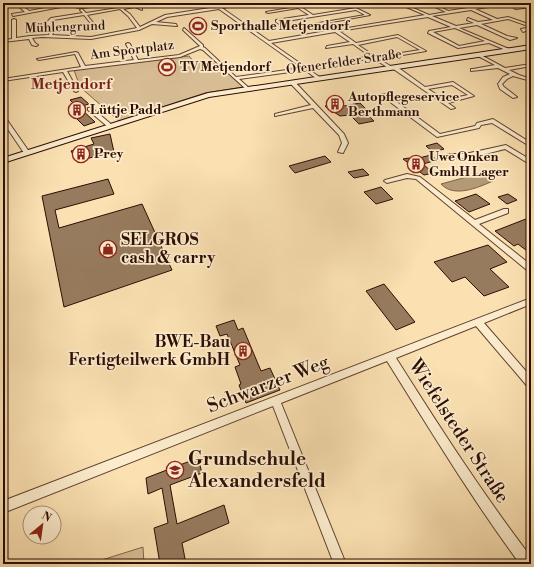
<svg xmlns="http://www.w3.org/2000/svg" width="534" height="567" font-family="'Libre Bodoni',serif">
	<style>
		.green { fill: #d8bd94; stroke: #82654c }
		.water { fill: #b49976; stroke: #7d6148 }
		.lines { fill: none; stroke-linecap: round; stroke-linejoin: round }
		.stream { stroke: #7d6148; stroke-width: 1 }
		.building { fill: #977b5e; stroke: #2b0d03 }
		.street-casing { stroke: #5f422f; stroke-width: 2 }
		.secondary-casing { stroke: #2b0d03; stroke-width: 2 }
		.street { fill: #fceccd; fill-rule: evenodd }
		.secondary { fill: #fceccd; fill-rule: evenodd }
		.labels { text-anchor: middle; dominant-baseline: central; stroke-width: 3.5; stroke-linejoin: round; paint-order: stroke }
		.far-poi-label { font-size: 13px; font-weight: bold; fill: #2b0d03; stroke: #fceccd; text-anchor: start }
		.far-street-label { font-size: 13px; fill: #2b0d03; stroke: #fceccd }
		.far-quarter-label { font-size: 15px; font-weight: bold; fill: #7a1f14; stroke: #fceccd }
		.poi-label { font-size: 16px; font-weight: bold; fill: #2b0d03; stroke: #fceccd; text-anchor: start }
		.near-street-label { font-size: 19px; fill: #2b0d03; stroke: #fceccd }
		.near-poi-label { font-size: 19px; font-weight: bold; fill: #2b0d03; stroke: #fceccd; text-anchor: start }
	</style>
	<rect width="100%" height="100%" fill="#fbe1b2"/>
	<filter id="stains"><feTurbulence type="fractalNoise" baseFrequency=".005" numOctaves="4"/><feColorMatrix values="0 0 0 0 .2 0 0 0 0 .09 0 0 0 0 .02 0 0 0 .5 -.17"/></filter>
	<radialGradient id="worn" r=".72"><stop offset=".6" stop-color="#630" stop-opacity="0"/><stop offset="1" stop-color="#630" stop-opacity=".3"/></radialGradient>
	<!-- green -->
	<g class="green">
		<path d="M 69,3 L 121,3 L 81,9 L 76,8 Z"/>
		<path d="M 189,56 L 195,63 L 216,61 L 243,87 L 205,93 L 119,121 L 80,87 L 74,70 Z"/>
		<path d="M 143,547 L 144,564 L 89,564 Z"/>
	</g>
	<!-- water -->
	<path class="water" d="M 485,172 L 494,179 L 493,181 C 477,188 454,198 441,184 Z"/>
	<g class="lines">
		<!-- stream -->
		<path class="stream" d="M 71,3 L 76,8"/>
	</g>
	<!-- building -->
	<g class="building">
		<path d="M 81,97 L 89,104 L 79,107 L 95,122 L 84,126 L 72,114 L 75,113 L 68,107 L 75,105 L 70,100 Z"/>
		<path d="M 337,100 L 344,106 L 360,103 L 368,111 L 364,112 L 374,121 L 359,124 L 350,115 L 340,116 L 334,112 L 331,112 L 325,106 L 329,105 L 327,102 Z"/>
		<path d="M 110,134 L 114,152 L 77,161 L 71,151 L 94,144 L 91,138 Z"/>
		<path d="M 437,143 L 444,149 L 433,152 L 426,146 Z"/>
		<path d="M 431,155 L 437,160 L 423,164 L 433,173 L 424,175 L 403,159 L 409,158 L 411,160 Z"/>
		<path d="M 325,156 L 331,162 L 295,173 L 289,166 Z"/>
		<path d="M 363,169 L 369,175 L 354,178 L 348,172 Z"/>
		<path d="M 108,179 L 114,194 L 55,210 L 59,228 L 142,204 L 172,270 L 64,307 L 42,196 Z"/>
		<path d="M 381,187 L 393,199 L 376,204 L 364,192 Z"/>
		<path d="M 476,194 L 490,204 L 469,212 L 455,201 Z"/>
		<path d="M 508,194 L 517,200 L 507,204 L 498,197 Z"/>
		<path d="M 531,217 L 531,254 L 518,244 L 514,246 L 495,231 Z"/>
		<path d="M 488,245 L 507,262 L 490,269 L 509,287 L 484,296 L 465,277 L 452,282 L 434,262 Z"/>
		<path d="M 384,284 L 415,322 L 396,330 L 366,291 Z"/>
		<path d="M 234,320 L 238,330 L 243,328 L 261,371 L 270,368 L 280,390 L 246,403 L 239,385 L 241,384 L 235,367 L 240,365 L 227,334 L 220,336 L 216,326 Z"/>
		<path d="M 198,458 L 202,473 L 170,485 L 177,524 L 224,505 L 229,523 L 182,543 L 186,564 L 160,564 L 154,528 L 168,523 L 162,488 L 148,494 L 146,478 Z"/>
	</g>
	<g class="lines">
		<defs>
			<g id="street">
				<path d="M 8,3 L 14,3 L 3,6 L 3,4 Z"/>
				<path d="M 15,3 L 19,3 L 29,11 L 56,6 L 51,3 L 55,3 L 61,7 L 13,16 L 12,14 L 25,12 Z"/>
				<path d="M 242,3 L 250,3 L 222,8 L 269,41 L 332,30 L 334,29 L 336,30 L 425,15 L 397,3 L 402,3 L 429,15 L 446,12 L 427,3 L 432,3 L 448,11 L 487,5 L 488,7 L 475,9 L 497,19 L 508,17 L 531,25 L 531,29 L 523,32 L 521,29 L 531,27 L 508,19 L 481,24 L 507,36 L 517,38 L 510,40 L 477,25 L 459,28 L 509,49 L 508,51 L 489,43 L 458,48 L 428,33 L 429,31 L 451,27 L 428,17 L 339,31 L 356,43 L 398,35 L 426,51 L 379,59 L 392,67 L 392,68 L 390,69 L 373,58 L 333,65 L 332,64 L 334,63 L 370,56 L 353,44 L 326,48 L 327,46 L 350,42 L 335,32 L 271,43 L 321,78 L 317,79 L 305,70 L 239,79 L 249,88 L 249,89 L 247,90 L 203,50 L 200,49 L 180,57 L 67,71 L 78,91 L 76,92 L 74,91 L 63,72 L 3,81 L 3,79 L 81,67 L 75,54 L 39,60 L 37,59 L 76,52 L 78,53 L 85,66 L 134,60 L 126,44 L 128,43 L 130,44 L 138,60 L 179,55 L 200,46 L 183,30 L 184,28 L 203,45 L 203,47 L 205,48 L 236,77 L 302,68 L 219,9 L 167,17 L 156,22 L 176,24 L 177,26 L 152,24 L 139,30 L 91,39 L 42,37 L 32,38 L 35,43 L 38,45 L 36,46 L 32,45 L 29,39 L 3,42 L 3,40 L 12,39 L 12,20 L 14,19 L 16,20 L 16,38 L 30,36 L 49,35 L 51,29 L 47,26 L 47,22 L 51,18 L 83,13 L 80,10 L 82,9 L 86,13 L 137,5 L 142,8 L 142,10 L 135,7 L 123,9 L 130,14 L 140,27 L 165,15 L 216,7 L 215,6 L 217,5 L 220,6 ZM 120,9 L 128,16 L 137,28 L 91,37 L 52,35 L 55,29 L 51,26 L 51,22 L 53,20 L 84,15 L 92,25 L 94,24 L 87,15 ZM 471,10 L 493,20 L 478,22 L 468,18 L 467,20 L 474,23 L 456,26 L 432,16 ZM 455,28 L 485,41 L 459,46 L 433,32 ZM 397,37 L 420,50 L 376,57 L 358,45 Z"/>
				<path d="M 290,3 L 294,3 L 299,6 L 324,3 L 301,7 L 313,15 L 356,8 L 370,15 L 289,30 L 276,22 L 276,20 L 309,15 L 298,8 L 268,13 L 266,12 L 296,7 ZM 356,10 L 365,15 L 290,28 L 280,22 Z"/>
				<path d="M 388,3 L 396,3 L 376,7 L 374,6 Z"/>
				<path d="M 531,5 L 531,7 L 516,9 L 514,8 Z"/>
				<path d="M 479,54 L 505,68 L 531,64 L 531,66 L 509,70 L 519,75 L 531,79 L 531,81 L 513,76 L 507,79 L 502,84 L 504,87 L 517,97 L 513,98 L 500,89 L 498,84 L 503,77 L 510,74 L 498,68 L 471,71 L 471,69 L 473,69 L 495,65 L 478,56 Z"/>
				<path d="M 392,66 L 396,66 L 425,87 L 453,82 L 474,96 L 448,103 L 455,108 L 451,109 L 392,68 ZM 452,85 L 468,95 L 445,100 L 428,89 Z"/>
				<path d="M 290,81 L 294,81 L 344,134 L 348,143 L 343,153 L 338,152 L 342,143 L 339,135 L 313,108 L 275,116 L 275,114 L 311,105 L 290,83 Z"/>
				<path d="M 382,94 L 386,94 L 440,134 L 475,126 L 477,123 L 493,119 L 531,143 L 531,147 L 492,123 L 481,125 L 479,128 L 437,137 L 382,96 Z"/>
				<path d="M 88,108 L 92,108 L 112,125 L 112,127 L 108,127 L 88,110 Z"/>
				<path d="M 3,116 L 5,117 L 30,153 L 29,154 L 24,153 L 3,122 Z"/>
				<path d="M 506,145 L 531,160 L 531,165 L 505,149 C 492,152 455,163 445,156 L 448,154 L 465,154 Z"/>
				<path d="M 407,174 L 420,177 L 475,220 L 504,209 L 508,209 L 508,213 L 479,224 L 531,265 L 531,272 L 528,271 L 416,179 L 407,178 L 387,183 L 384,181 L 385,180 Z"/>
				<path d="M 531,298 L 531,304 L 484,323 L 531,377 L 531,389 L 528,387 L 476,326 L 396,358 C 439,426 482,493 531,557 L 531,564 L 520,564 C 472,499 430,430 387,361 L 281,403 L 346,564 L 334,564 L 273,406 L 3,513 L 3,501 Z"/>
			</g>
			<path id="secondary" d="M 531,45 L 531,49 L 209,97 L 3,163 L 3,158 L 208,93 Z"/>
		</defs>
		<!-- street casing -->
		<use href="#street" class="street-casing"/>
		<!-- secondary casing -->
		<use href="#secondary" class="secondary-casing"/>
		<!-- street -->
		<use href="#street" class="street"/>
		<!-- secondary -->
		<use href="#secondary" class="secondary"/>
	</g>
	<!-- icons -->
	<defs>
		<symbol id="stadium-ring" viewBox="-11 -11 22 22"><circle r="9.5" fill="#fceccd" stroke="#8f2418" stroke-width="1.5"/><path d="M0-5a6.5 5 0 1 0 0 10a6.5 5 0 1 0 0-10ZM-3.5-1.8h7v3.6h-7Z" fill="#8f2418"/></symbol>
		<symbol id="building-ring" viewBox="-11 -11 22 22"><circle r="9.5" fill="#fceccd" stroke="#8f2418" stroke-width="1.5"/><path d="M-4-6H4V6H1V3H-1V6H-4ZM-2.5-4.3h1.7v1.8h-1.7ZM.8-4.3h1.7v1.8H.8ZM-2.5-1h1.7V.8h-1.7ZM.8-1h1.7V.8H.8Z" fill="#8f2418"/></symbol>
		<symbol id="shop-ring" viewBox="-11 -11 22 22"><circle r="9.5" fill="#fceccd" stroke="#8f2418" stroke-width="1.5"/><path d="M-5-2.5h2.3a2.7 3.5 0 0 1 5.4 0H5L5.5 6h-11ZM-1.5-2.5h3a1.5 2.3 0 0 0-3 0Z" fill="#8f2418"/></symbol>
		<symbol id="school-ring" viewBox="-11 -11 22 22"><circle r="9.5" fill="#fceccd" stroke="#8f2418" stroke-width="1.5"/><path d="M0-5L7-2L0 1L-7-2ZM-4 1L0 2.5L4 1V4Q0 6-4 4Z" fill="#8f2418"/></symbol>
	</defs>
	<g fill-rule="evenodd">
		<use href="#stadium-ring" x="188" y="16" width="20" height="20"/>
		<use href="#stadium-ring" x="157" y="57" width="20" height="20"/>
		<use href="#building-ring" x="325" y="94" width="20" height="20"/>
		<use href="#building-ring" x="67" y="100" width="20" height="20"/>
		<use href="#building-ring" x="71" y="144" width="20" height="20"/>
		<use href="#building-ring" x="406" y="154" width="20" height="20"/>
		<use href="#shop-ring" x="98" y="239" width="20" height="20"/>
		<use href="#building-ring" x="233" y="341" width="20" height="20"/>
		<use href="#school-ring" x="165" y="460" width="20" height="20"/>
	</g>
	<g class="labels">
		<!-- far-poi labels -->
		<g class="far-poi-label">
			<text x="211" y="26">Sporthalle Metjendorf</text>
			<text x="180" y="67">TV Metjendorf</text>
			<text x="348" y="97">Autopflegeservice<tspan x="348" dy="15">Berthmann</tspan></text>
			<text x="90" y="110">Lüttje Padd</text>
			<text x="94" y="154">Prey</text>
			<text x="429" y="157">Uwe Onken<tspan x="429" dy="15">GmbH Lager</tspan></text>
		</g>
		<!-- far-street labels -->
		<g class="far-street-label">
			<text transform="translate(65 27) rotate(-2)">Mühlengrund</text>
			<text transform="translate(132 50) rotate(-7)">Am Sportplatz</text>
			<text transform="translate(344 62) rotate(-8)">Ofenerfelder Straße</text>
		</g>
		<!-- far-quarter labels -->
		<g class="far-quarter-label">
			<text x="71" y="84">Metjendorf</text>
		</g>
		<!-- poi labels -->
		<g class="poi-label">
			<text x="121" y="240">SELGROS<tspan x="121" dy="18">cash &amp; carry</tspan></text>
			<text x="230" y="342" text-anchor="end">BWE-Bau<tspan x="230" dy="18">Fertigteilwerk GmbH</tspan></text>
		</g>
		<!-- near-street labels -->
		<g class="near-street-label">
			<text transform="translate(268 384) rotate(-21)">Schwarzer Weg</text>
			<text transform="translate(459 431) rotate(57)">Wiefelsteder Straße</text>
		</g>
		<!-- near-poi labels -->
		<g class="near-poi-label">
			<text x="188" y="459">Grundschule<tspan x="188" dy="22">Alexandersfeld</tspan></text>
		</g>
	</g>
	<!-- margin -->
	<rect width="534" height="567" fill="none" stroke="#fbe1b2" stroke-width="16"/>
	<rect x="4" y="4" width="526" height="559" fill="none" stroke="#2b0d03" stroke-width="2"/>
	<rect x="8" y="8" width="518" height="551" fill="none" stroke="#2b0d03"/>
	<!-- north arrow -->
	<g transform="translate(42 525) rotate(29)"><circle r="19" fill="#fceccd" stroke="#a8937c"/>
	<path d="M0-3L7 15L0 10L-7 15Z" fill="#8f2418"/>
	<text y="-6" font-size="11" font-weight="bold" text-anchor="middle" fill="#2b0d03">N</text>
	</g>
	<rect width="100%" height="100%" filter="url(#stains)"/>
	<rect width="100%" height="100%" fill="url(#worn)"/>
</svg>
